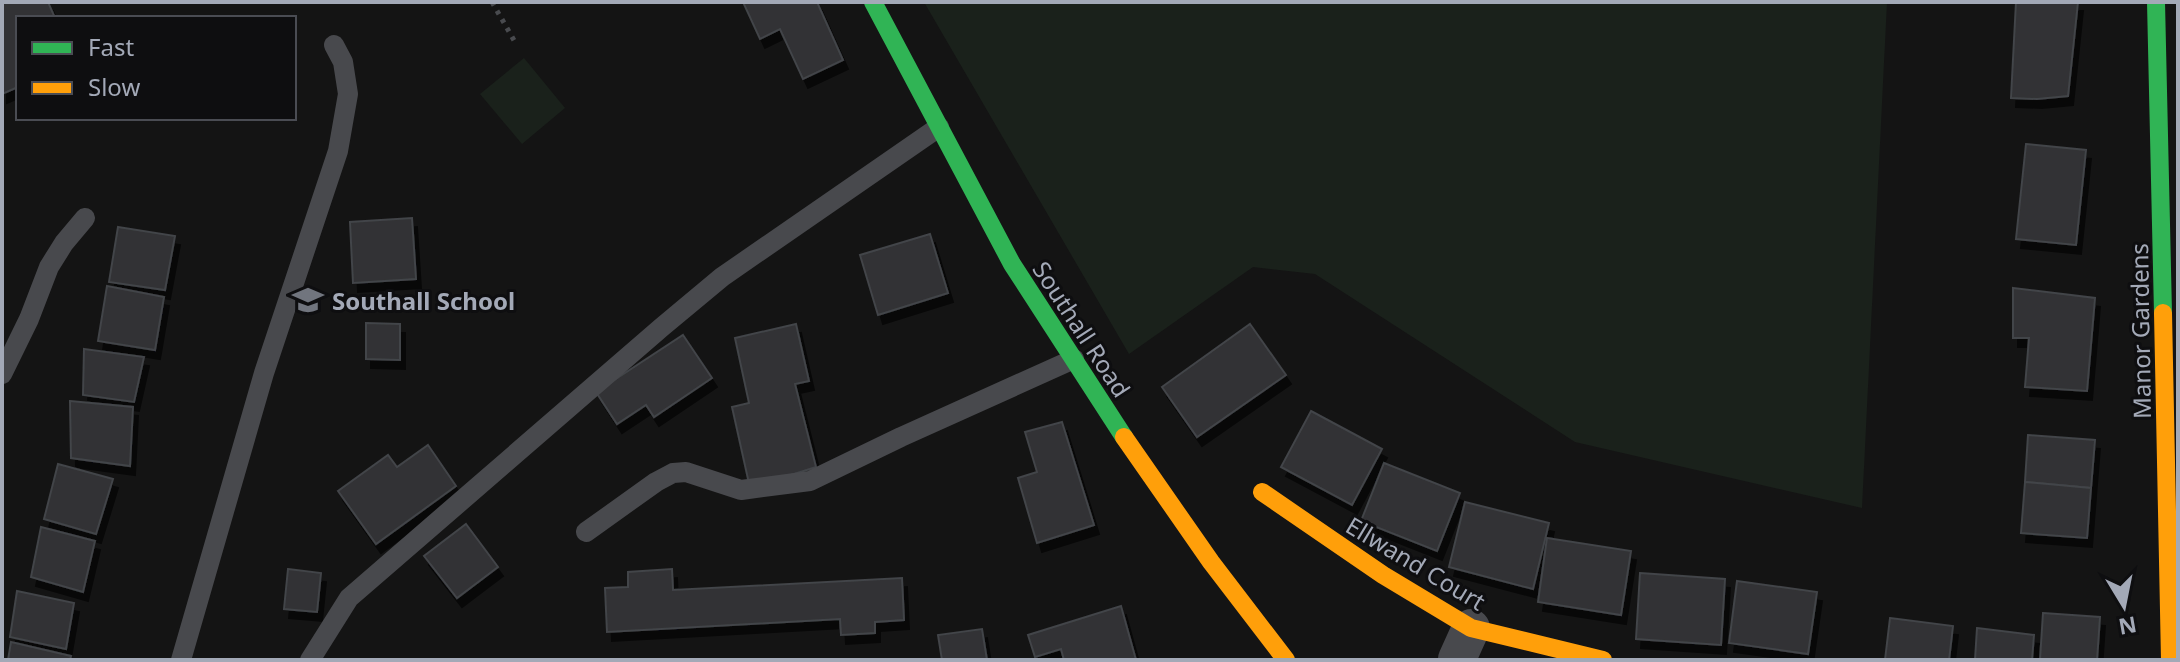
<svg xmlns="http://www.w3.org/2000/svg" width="2180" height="662" font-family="'Noto Sans',sans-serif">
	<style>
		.green { fill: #1a211b }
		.building { fill: #313234; stroke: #424448; stroke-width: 2; filter: url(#shadow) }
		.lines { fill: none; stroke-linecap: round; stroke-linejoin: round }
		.path { stroke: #494b4f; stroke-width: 5; stroke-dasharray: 4 6; stroke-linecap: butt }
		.lane { stroke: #48494d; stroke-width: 20 }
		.street { stroke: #48494d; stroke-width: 38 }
		.fast { stroke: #30b455; stroke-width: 18 }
		.slow { stroke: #ff9f0a; stroke-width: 18 }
		.labels { text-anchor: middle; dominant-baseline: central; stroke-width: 6; stroke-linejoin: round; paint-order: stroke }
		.poi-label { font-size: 24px; font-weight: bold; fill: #a3a9b7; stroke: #0e0e10; text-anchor: start }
		.street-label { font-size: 24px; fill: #a3a9b7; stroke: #0e0e10 }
	</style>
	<defs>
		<filter id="shadow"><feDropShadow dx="5" dy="9" stdDeviation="0" flood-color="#0009"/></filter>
	</defs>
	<rect width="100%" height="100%" fill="#141414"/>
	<!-- green -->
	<g class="green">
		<path d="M 924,2 L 1887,2 L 1862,508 L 1575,442 L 1315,274 L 1253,267 L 1129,354 Z"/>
		<path d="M 524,58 L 565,108 L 522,144 L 480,94 Z"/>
	</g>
	<!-- building -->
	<g class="building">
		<path d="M 2,2 L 48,2 L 55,18 L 18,18 L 18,87 L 2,94 Z"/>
		<path d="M 743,2 L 817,2 L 843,60 L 803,79 L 780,29 L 760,39 Z"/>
		<path d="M 2016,2 L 2078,2 L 2068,96 L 2037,99 L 2011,98 Z"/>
		<path d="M 2026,144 L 2086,150 L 2076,245 L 2016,239 Z"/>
		<path d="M 412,218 L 416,279 L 353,283 L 350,222 Z"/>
		<path d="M 118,227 L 175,236 L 165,290 L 109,282 Z"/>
		<path d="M 930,234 L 948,293 L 878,315 L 860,255 Z"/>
		<path d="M 107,286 L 164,297 L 155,350 L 98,341 Z"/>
		<path d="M 2013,288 L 2095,298 L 2087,391 L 2025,387 L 2029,338 L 2013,338 Z"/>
		<path d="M 366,323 L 400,324 L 400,360 L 366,359 Z"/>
		<path d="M 796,324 L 809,381 L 795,384 L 816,467 L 750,488 L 732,407 L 749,403 L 735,338 Z"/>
		<path d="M 1250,324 L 1286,375 L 1197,437 L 1162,387 Z"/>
		<path d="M 683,335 L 712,378 L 654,417 L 646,405 L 617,424 L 596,392 Z"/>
		<path d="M 84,349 L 144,357 L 134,402 L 83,395 Z"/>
		<path d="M 70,401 L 133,407 L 130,466 L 71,458 Z"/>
		<path d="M 1311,411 L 1382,449 L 1352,505 L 1281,467 Z"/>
		<path d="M 1062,422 L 1094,525 L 1037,543 L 1018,478 L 1037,472 L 1025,432 Z"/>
		<path d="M 2028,435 L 2095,440 L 2091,488 L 2025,482 Z"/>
		<path d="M 428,445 L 456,486 L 376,544 L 338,491 L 388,455 L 397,467 Z"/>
		<path d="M 1384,463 L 1460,493 L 1437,551 L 1361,521 Z"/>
		<path d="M 58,464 L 113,479 L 96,534 L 44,519 Z"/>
		<path d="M 2025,482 L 2091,488 L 2087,538 L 2021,533 Z"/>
		<path d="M 1465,502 L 1549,523 L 1533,589 L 1449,567 Z"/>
		<path d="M 466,524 L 498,567 L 457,598 L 424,556 Z"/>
		<path d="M 41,527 L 95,541 L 83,592 L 31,577 Z"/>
		<path d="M 1547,538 L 1631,551 L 1621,615 L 1538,602 Z"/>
		<path d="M 288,569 L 321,573 L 317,612 L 284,609 Z"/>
		<path d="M 672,569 L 673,590 L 902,578 L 904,620 L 875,622 L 875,633 L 841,635 L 840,619 L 607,632 L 605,588 L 628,587 L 628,572 Z"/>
		<path d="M 1640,573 L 1725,579 L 1721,645 L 1636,639 Z"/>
		<path d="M 1737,581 L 1817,592 L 1808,654 L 1729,643 Z"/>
		<path d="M 17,591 L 74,603 L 66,649 L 10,637 Z"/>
		<path d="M 1121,606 L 1136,660 L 1064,660 L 1061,649 L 1035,657 L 1028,635 Z"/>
		<path d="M 2043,613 L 2100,617 L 2097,660 L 2040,660 Z"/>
		<path d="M 1890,618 L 1953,626 L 1949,660 L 1885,660 Z"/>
		<path d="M 1977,628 L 2034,635 L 2032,660 L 1975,660 Z"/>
		<path d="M 982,629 L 987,660 L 942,660 L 938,635 Z"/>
		<path d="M 11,642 L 71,656 L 70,660 L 8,660 Z"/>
	</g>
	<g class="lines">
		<!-- path -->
		<path class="path" d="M 492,2 L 515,42"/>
		<!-- lane -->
		<g class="lane">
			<path d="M 2,374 L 29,319 L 49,267 L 64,243 L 85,218"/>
			<path d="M 586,532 L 656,482 L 673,473 L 686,472 L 741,490 L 810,481 L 901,437 L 1074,359"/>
			<path d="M 181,660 L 264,373 L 338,151 L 348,94 L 343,62 L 334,45"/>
			<path d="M 310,660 L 349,598 L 662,327 L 722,277 L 939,127"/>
		</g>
		<!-- street -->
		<path class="street" d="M 1457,659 L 1471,628"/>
		<!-- fast -->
		<g class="fast">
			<path d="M 873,2 L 1012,264 L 1124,437"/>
			<path d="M 2156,2 L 2163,313"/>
		</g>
		<!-- slow -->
		<g class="slow">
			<path d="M 2163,313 L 2170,660"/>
			<path d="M 1124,437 L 1211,562 L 1286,660"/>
			<path d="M 1262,492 L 1383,575 L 1471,628 L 1603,660"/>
		</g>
	</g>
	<!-- icons -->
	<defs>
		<symbol id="school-bare" viewBox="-9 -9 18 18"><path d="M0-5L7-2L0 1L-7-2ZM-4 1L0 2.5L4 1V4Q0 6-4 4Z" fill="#71757e" stroke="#0e0e10" stroke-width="2.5" paint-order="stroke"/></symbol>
	</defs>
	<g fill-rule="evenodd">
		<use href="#school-bare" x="286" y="278" width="44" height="44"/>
	</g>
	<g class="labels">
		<!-- poi labels -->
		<g class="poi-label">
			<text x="332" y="300">Southall School</text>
		</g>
		<!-- street labels -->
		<g class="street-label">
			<text transform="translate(1082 329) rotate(57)">Southall Road</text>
			<text transform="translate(2140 331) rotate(-91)">Manor Gardens</text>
			<text transform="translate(1416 563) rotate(31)">Ellwand Court</text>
		</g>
	</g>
	<!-- border -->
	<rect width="2180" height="662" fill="none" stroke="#a3a9b7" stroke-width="8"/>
	<!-- legend -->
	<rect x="16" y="16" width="280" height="104" fill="#0e0e10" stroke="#4a4c53" stroke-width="2"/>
	<rect x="32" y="42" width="40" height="12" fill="#30b455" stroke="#4a4c53" stroke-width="2"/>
	<text x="88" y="56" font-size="24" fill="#a3a9b7">Fast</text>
	<rect x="32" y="82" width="40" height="12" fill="#ff9f0a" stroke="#4a4c53" stroke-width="2"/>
	<text x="88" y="96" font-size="24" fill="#a3a9b7">Slow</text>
	<!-- north arrow -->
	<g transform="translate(2124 606) rotate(170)" stroke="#0e0e10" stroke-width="6" paint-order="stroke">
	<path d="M0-6L14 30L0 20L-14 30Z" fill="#a3a9b7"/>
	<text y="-12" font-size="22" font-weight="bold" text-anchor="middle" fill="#a3a9b7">N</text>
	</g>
</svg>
